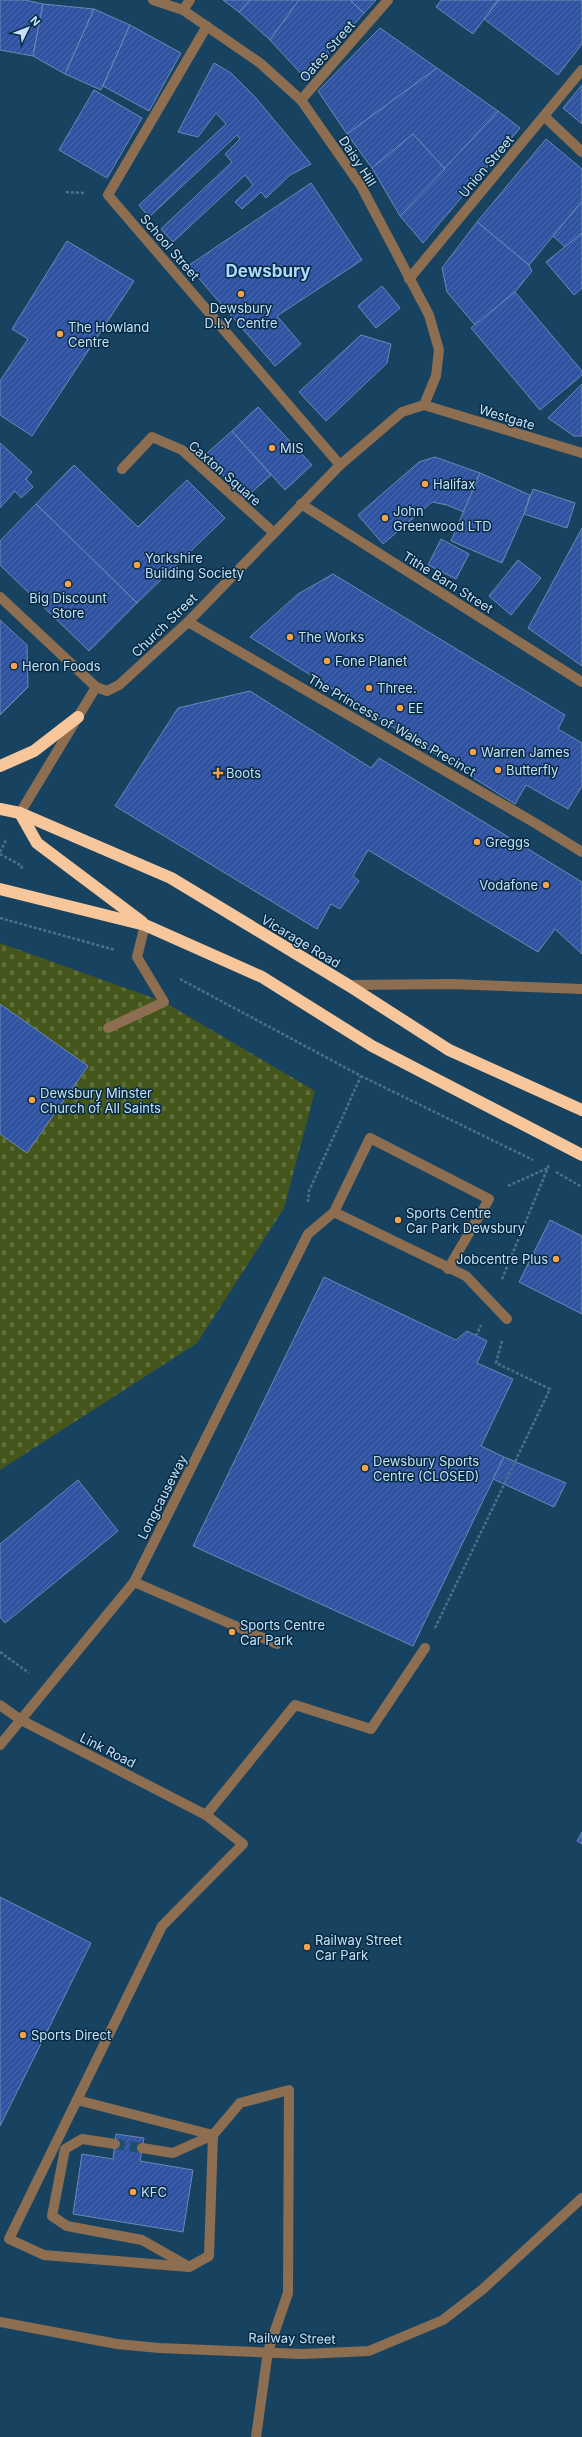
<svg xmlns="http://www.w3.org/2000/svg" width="582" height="2437" font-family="Inter,sans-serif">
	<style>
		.built { fill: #184360 }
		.cemetery { fill: url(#cemetery-stones) }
		.building { fill: url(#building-hatch); stroke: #6e87b6 }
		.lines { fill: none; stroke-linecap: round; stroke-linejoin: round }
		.minor-tunnel { stroke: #1e506e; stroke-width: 10; stroke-dasharray: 10 5; stroke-linecap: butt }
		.path { stroke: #47738f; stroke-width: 2.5; stroke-dasharray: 3 2; stroke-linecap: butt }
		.minor { stroke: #8e6e50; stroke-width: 10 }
		.highway { stroke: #f7c69b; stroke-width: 12 }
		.poi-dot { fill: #f7a149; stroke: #052b44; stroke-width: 1.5 }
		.labels { text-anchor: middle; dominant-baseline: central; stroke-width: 3; stroke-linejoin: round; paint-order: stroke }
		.street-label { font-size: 13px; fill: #c8e0f5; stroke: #052b44 }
		.poi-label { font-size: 13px; fill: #c8e0f5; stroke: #052b44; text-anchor: start }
		.district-label { font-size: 17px; font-weight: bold; fill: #b2dafb; stroke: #052b44 }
	</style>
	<defs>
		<pattern id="cemetery-stones" width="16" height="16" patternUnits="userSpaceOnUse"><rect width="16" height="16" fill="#45561b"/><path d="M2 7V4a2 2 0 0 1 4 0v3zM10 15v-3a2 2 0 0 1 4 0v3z" fill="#5e6e3d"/></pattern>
		<pattern id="building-hatch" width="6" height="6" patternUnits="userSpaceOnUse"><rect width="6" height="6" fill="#2f53a1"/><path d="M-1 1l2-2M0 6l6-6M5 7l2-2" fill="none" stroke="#4c6baf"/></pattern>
	</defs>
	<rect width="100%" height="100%" fill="#003656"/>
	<!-- built -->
	<rect class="built" x="0" y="0" width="582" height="2437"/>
	<!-- cemetery -->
	<path class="cemetery" d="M 0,943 L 164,1002 L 315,1091 L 284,1208 L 197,1343 L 0,1470 Z"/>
	<!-- building -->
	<g class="building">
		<path d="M 0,0 L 25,0 L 43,4 L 33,56 L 0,50 Z"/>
		<path d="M 223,0 L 250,0 L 239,12 Z"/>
		<path d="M 250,0 L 299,0 L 270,40 L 239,12 Z"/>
		<path d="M 299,0 L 350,0 L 364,13 L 306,79 L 270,40 Z"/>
		<path d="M 350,0 L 376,0 L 364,13 Z"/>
		<path d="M 441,0 L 498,0 L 473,34 L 436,7 Z"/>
		<path d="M 499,0 L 582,0 L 582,44 L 558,75 L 484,19 Z"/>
		<path d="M 43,4 L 94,9 L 65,74 L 33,56 Z"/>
		<path d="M 94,9 L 130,25 L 101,90 L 65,74 Z"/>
		<path d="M 130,25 L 181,53 L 149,111 L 103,86 Z"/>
		<path d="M 380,28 L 437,68 L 347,134 L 318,91 Z"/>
		<path d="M 214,63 L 231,73 L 255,97 L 311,164 L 290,175 L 266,198 L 261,192 L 242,209 L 235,202 L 253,185 L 245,175 L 173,242 L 161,229 L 232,162 L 225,154 L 240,139 L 237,135 L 149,217 L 139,205 L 226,124 L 216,113 L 198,137 L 178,132 Z"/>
		<path d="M 437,68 L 498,111 L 445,169 L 413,134 L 372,168 L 347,134 Z"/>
		<path d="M 582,85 L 582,124 L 563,108 Z"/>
		<path d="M 94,90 L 142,118 L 107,178 L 59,150 Z"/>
		<path d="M 498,111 L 520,128 L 423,243 L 400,216 Z"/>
		<path d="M 413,134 L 445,169 L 400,216 L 372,168 Z"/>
		<path d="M 546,139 L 582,169 L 582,201 L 529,265 L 477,222 Z"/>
		<path d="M 311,183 L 362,260 L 277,316 L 301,344 L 275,366 L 188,266 Z"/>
		<path d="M 582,201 L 582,233 L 565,247 L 553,236 Z"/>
		<path d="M 477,222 L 529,265 L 532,271 L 515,292 L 475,325 L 447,292 L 442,268 Z"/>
		<path d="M 582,233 L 582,288 L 574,295 L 546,262 Z"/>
		<path d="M 67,241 L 134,281 L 32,436 L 0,415 L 0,381 L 28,339 L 12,329 Z"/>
		<path d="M 382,286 L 400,308 L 376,328 L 358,306 Z"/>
		<path d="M 515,292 L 582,371 L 582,375 L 540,410 L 471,328 Z"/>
		<path d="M 361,335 L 391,344 L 387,363 L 326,421 L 299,392 Z"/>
		<path d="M 582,384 L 582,436 L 574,436 L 548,418 Z"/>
		<path d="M 258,407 L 312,465 L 285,490 L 232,431 Z"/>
		<path d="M 232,431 L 271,475 L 244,499 L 205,455 Z"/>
		<path d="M 0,443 L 32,472 L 26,479 L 33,487 L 21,498 L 15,491 L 0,508 Z"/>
		<path d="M 435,457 L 480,473 L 464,512 L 447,505 L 432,502 L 383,544 L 358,515 L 419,462 Z"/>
		<path d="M 74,465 L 138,527 L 187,480 L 225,518 L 137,603 L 36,504 Z"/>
		<path d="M 480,473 L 530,495 L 524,514 L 502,563 L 451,541 Z"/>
		<path d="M 533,489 L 575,503 L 567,528 L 524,514 Z"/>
		<path d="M 36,504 L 137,603 L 89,651 L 0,565 L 0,541 Z"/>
		<path d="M 582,528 L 582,666 L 528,628 Z"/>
		<path d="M 441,539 L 469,554 L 456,579 L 428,565 Z"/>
		<path d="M 518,560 L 541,578 L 511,615 L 489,596 Z"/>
		<path d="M 333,574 L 565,715 L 558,729 L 582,743 L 582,786 L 568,809 L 526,785 L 515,804 L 250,637 L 298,594 Z"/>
		<path d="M 0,620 L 27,645 L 28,687 L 0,715 Z"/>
		<path d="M 250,691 L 371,768 L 379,758 L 582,882 L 582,954 L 555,929 L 538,952 L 368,850 L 353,876 L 359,881 L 340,909 L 331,904 L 317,929 L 115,806 L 178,708 Z"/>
		<path d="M 0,1004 L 88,1066 L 27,1153 L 0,1134 Z"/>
		<path d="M 550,1220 L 582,1236 L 582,1314 L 519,1282 Z"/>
		<path d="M 324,1277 L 456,1340 L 467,1331 L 487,1341 L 477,1363 L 513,1379 L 481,1446 L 504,1457 L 413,1646 L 193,1546 Z"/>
		<path d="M 504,1457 L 566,1483 L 554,1507 L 493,1479 Z"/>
		<path d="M 78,1480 L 118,1531 L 5,1623 L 0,1617 L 0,1544 Z"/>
		<path d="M 582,1832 L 582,1844 L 577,1841 Z"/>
		<path d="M 0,1897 L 91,1943 L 0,2126 Z"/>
		<path d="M 116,2134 L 144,2138 L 140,2161 L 193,2170 L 183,2232 L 73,2214 L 82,2154 L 113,2159 Z"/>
	</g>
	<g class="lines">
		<!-- minor-tunnel -->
		<path class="minor-tunnel" d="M 115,2144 L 142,2148"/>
		<!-- path -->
		<g class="path">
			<path d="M 66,192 L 86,193"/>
			<path d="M 0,852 L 6,840"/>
			<path d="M 0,854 L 22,866 L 21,869"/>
			<path d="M 0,918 L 115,950"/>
			<path d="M 180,979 L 361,1076 L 533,1160"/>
			<path d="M 556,1172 L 582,1187"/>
			<path d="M 508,1186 L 548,1168"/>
			<path d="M 308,1202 L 309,1191 L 361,1076"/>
			<path d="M 502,1279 L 549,1165"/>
			<path d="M 476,1336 L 481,1325"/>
			<path d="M 435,1628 L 550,1389 L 496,1363 L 502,1341"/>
			<path d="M 0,1652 L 29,1673"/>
		</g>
		<!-- minor -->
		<g class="minor">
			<path d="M 153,0 L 183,10 L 260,63 L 301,100 L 361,186 L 429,315 L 439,350 L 436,376 L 424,405"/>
			<path d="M 183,10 L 190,0"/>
			<path d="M 207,26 L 108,195 L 340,465"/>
			<path d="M 301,100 L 388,0"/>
			<path d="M 544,116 L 582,152"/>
			<path d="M 409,279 L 582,70"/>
			<path d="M 424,405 L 582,453"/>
			<path d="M 122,469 L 152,437 L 182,450 L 274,533"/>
			<path d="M 301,504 L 582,682"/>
			<path d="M 0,597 L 96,687 L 107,691 L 119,685 L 188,622 L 340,465 L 402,412 L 424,405"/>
			<path d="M 188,622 L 535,823 L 582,852"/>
			<path d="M 20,813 L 96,687"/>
			<path d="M 348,985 L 451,984 L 582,989"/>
			<path d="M 108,1028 L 164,1002 L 137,957 L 145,925"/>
			<path d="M 334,1212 L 370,1138 L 489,1199 L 448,1269"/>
			<path d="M 134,1582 L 277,1644"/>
			<path d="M 0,1705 L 21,1720 L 206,1815 L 243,1844 L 162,1926 L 9,2239 L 44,2255 L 189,2267 L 209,2256 L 213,2135"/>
			<path d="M 0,1745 L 134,1582 L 308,1234 L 334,1212 L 466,1276 L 507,1319"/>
			<path d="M 206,1815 L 295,1705 L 371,1729 L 425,1648"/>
			<path d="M 77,2100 L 213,2135"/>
			<path d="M 115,2144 L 82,2139 L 65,2149 L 52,2216 L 67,2226 L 142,2240 L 186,2265"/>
			<path d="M 142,2148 L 173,2153 L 213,2135 L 240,2103 L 289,2090 L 288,2293 L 268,2351 L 256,2437"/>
			<path d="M 0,2322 L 117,2344 L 159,2348 L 302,2354 L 369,2351 L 443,2320 L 483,2289 L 582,2198"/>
		</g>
		<!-- highway -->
		<g class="highway">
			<path d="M 0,766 L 34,751 L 78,717"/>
			<path d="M 0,809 L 20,813 L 171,878 L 348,985 L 449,1050 L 582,1110"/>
			<path d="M 20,813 L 37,843 L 142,922"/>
			<path d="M 0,889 L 145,925 L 262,977 L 372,1046 L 582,1155"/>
		</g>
	</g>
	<!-- markers -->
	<g class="poi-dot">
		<circle cx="241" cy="294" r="4"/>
		<circle cx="60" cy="334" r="4"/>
		<circle cx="272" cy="448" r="4"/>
		<circle cx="425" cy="484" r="4"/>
		<circle cx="385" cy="518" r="4"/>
		<circle cx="137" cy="565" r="4"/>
		<circle cx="68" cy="584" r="4"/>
		<circle cx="290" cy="637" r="4"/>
		<circle cx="327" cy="661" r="4"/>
		<circle cx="14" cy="666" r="4"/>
		<circle cx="369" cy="688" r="4"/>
		<circle cx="400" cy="708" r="4"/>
		<circle cx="473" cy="752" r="4"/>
		<circle cx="498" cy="770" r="4"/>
		<path d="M216 767h4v4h4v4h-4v4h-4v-4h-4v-4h4z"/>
		<circle cx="477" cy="842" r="4"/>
		<circle cx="546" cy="885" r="4"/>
		<circle cx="32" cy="1100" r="4"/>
		<circle cx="398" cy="1220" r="4"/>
		<circle cx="556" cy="1259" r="4"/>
		<circle cx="365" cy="1468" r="4"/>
		<circle cx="232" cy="1632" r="4"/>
		<circle cx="307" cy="1947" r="4"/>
		<circle cx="23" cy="2035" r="4"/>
		<circle cx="133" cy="2192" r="4"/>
	</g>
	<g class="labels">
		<!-- street labels -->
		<g class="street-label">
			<text transform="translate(327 51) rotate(-49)">Oates Street</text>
			<text transform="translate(358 161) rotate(57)">Daisy Hill</text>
			<text transform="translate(486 166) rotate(-50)">Union Street</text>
			<text transform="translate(170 247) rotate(49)">School Street</text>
			<text transform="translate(507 417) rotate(17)">Westgate</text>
			<text transform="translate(225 473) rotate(41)">Caxton Square</text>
			<text transform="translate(448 582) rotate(32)">Tithe Barn Street</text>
			<text transform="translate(164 625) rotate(-44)">Church Street</text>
			<text transform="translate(392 725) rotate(30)">The Princess of Wales Precinct</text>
			<text transform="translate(301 941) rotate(31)">Vicarage Road</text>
			<text transform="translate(162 1497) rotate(-63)">Longcauseway</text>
			<text transform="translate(108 1750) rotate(27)">Link Road</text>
			<text transform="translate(292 2338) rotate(1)">Railway Street</text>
		</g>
		<!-- poi labels -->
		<g class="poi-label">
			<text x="241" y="308" text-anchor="middle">Dewsbury<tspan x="241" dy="15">D.I.Y Centre</tspan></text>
			<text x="68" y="327">The Howland<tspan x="68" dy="15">Centre</tspan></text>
			<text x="280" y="448">MIS</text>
			<text x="433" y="484">Halifax</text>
			<text x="393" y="511">John<tspan x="393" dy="15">Greenwood LTD</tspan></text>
			<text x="145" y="558">Yorkshire<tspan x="145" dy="15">Building Society</tspan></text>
			<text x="68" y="598" text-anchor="middle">Big Discount<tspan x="68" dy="15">Store</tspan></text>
			<text x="298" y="637">The Works</text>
			<text x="335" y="661">Fone Planet</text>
			<text x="22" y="666">Heron Foods</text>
			<text x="377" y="688">Three.</text>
			<text x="408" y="708">EE</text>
			<text x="481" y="752">Warren James</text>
			<text x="506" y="770">Butterfly</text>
			<text x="226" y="773">Boots</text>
			<text x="485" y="842">Greggs</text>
			<text x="538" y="885" text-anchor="end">Vodafone</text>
			<text x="40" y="1093">Dewsbury Minster<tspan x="40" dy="15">Church of All Saints</tspan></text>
			<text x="406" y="1213">Sports Centre<tspan x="406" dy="15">Car Park Dewsbury</tspan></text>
			<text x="548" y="1259" text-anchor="end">Jobcentre Plus</text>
			<text x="373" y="1461">Dewsbury Sports<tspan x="373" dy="15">Centre (CLOSED)</tspan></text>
			<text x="240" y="1625">Sports Centre<tspan x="240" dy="15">Car Park</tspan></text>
			<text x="315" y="1940">Railway Street<tspan x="315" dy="15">Car Park</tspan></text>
			<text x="31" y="2035">Sports Direct</text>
			<text x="141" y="2192">KFC</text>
		</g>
		<!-- district labels -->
		<g class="district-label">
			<text x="268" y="271">Dewsbury</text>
		</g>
	</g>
	<!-- north arrow -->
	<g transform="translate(28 28) rotate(47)" stroke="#052b44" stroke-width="3" paint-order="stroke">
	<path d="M0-3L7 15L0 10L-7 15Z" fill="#c8e0f5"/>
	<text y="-6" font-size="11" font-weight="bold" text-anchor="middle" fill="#c8e0f5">N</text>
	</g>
</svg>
